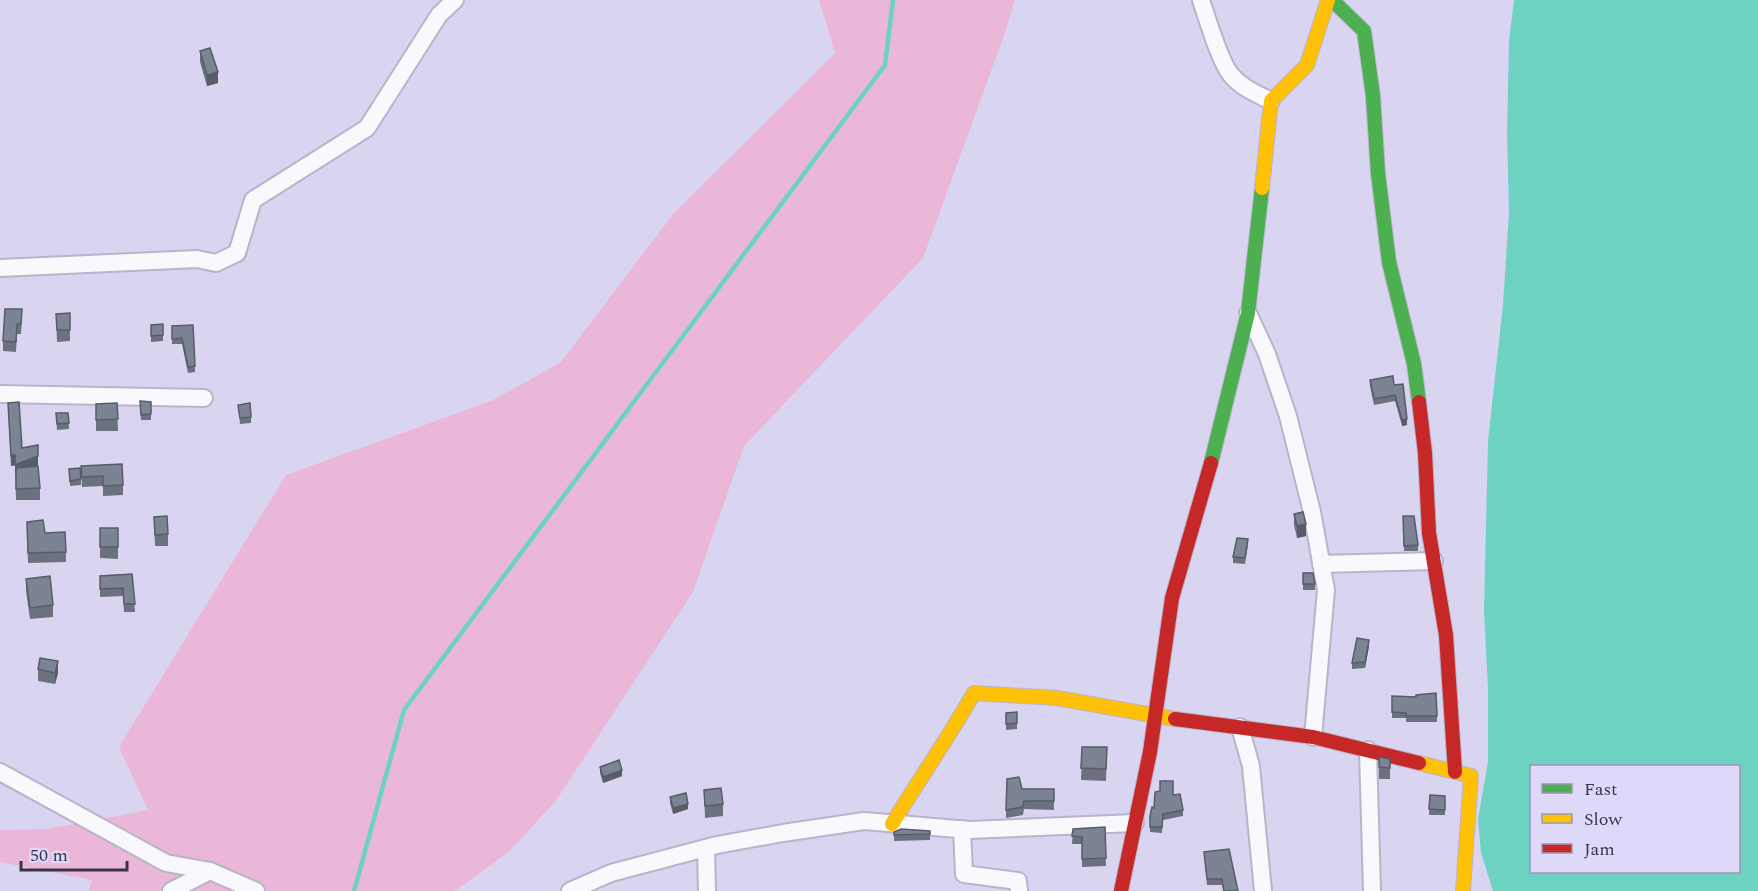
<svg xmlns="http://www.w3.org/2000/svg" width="1758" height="891" font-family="Spectral,serif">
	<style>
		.green { fill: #ebb7d8 }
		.water { fill: #6ed2c2; fill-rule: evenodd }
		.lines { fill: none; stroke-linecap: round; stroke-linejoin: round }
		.stream { stroke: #6ed2c2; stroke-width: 4.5 }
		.street-casing { stroke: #b8b4ca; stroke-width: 20 }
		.fast-casing { stroke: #b8b4ca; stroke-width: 16 }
		.slow-casing { stroke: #b8b4ca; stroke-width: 16 }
		.jam-casing { stroke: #b8b4ca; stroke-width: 16 }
		.street { stroke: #f9f9fd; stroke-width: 16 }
		.fast { stroke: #4caf50; stroke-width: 14 }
		.slow { stroke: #ffc107; stroke-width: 14 }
		.jam { stroke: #c62828; stroke-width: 14 }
		.wall { fill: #6b717f }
		.shaded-wall { fill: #575c68 }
		.building { fill: #7c8394; stroke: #575c68; stroke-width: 1.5 }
	</style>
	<rect width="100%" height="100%" fill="#d9d4f0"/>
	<!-- green -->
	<path class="green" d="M 819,0 L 1015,0 L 1002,41 L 923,258 L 744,446 L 693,592 L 557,799 L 510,851 L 455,891 L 89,891 L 92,880 L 0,862 L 0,830 L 47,829 L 148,810 L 119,747 L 286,475 L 491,401 L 560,363 L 674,213 L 835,53 Z"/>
	<!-- water -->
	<path class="water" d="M 1514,0 L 1758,0 L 1758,891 L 1493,891 L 1481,853 L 1478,819 L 1488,762 L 1488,688 L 1484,612 L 1488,441 L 1503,305 L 1509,212 L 1507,134 L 1509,41 ZM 1532,766 L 1738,766 L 1738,872 L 1532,872 Z"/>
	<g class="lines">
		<!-- stream -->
		<path class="stream" d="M 354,891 L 404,710 L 885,65 L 893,0"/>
		<defs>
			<g id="street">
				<path d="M 1201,0 C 1207,18 1220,62 1231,75 C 1242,88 1257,94 1271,101"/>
				<path d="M 0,268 L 197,259 L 216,263 L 237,253 L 253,200 L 367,128 L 439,15 L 455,0"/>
				<path d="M 1248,313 L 1267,354 L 1288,416 L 1312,512 L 1326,590 L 1313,737"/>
				<path d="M 0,394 L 204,398"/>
				<path d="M 1321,564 L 1434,561"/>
				<path d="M 1240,727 L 1251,766 L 1263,891"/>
				<path d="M 1368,750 L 1372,891"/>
				<path d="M 0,772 L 166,863 L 210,871 L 256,891"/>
				<path d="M 962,829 L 964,874 L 1018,881 L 1019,891"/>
				<path d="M 706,848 L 707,891"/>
				<path d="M 171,891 L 210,871"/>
				<path d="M 570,891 L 611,873 L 717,845 L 783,833 L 864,821 L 969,830 L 1135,823"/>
			</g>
			<g id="fast">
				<path d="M 1332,0 L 1364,31 L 1373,96 L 1378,173 L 1389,262 L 1414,364 L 1419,402"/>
				<path d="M 1211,463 L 1248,313 L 1262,188"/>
			</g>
			<g id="slow">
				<path d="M 1262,188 L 1271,101 L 1307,65 L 1328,0"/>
				<path d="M 1419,763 L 1471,776 L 1463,891"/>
				<path d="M 892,824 C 919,780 948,738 974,693 L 1057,698 L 1175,719"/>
			</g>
			<g id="jam">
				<path d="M 1419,402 L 1425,453 L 1429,533 L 1446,635 L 1455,772"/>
				<path d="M 1175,719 L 1313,737 L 1419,763"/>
				<path d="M 1121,891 L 1150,752 L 1172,598 L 1211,463"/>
			</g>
		</defs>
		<!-- street casing -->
		<use href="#street" class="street-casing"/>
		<!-- fast casing -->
		<use href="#fast" class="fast-casing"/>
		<!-- slow casing -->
		<use href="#slow" class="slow-casing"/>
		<!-- jam casing -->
		<use href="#jam" class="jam-casing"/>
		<!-- street -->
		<use href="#street" class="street"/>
		<!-- fast -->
		<use href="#fast" class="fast"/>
		<!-- slow -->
		<use href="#slow" class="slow"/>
		<!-- jam -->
		<use href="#jam" class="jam"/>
	</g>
	<!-- wall -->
	<g class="wall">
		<path d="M 200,51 L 218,83 L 207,86 L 200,62 Z"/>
		<path d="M 70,313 L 70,341 L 57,342 L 56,314 Z"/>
		<path d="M 22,319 L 21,334 L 17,334 L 16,352 L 3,351 L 3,341 Z"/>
		<path d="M 163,324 L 163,341 L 151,342 L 151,325 Z"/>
		<path d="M 193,325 L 195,372 L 188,373 L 182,344 L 172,344 L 172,326 Z"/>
		<path d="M 1370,380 L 1394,385 L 1407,425 L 1402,426 L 1395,401 L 1374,405 L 1370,386 Z"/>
		<path d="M 140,401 L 151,402 L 151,420 L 141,420 Z"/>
		<path d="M 8,403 L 22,448 L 38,465 L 34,467 L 40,488 L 40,500 L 16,500 L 15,465 L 11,466 Z"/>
		<path d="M 117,403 L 118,431 L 96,431 L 96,404 Z"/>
		<path d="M 238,405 L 251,417 L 251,423 L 240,424 Z"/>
		<path d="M 56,413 L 68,413 L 69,429 L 57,430 Z"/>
		<path d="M 81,466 L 123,485 L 123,495 L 103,496 L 103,486 L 82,487 Z"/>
		<path d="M 69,469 L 81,479 L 81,485 L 70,486 Z"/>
		<path d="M 1294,514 L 1306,536 L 1297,538 L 1294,525 Z"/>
		<path d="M 1403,516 L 1418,545 L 1418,551 L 1404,551 Z"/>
		<path d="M 154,517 L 168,534 L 168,546 L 155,546 Z"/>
		<path d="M 27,522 L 45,533 L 66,552 L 66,562 L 28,563 Z"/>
		<path d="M 100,528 L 118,528 L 118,559 L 100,558 Z"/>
		<path d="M 1248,545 L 1245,564 L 1233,563 L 1233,557 Z"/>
		<path d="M 1303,573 L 1315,584 L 1315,590 L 1303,590 Z"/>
		<path d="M 132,574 L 135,612 L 124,612 L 123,596 L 100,597 L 100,576 Z"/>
		<path d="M 26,579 L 53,605 L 53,617 L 30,619 L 26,591 Z"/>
		<path d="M 1369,646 L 1365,668 L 1352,669 L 1352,663 Z"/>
		<path d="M 38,669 L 58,673 L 55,684 L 38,681 Z"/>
		<path d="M 1392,696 L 1437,716 L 1437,722 L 1406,722 L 1406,718 L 1392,718 Z"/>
		<path d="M 1017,712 L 1017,729 L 1006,730 L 1006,713 Z"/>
		<path d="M 1082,747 L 1107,747 L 1106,781 L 1081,780 Z"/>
		<path d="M 1379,757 L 1390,759 L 1390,779 L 1379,779 Z"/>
		<path d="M 600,767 L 622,776 L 603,783 L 600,773 Z"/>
		<path d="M 1022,789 L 1054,789 L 1054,810 L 1024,809 L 1023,815 L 1006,818 L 1006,810 Z"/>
		<path d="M 704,790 L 723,804 L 723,816 L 705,818 Z"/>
		<path d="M 1173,795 L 1183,810 L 1183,816 L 1163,820 L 1162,833 L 1150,832 L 1150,816 L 1154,808 Z"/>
		<path d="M 1430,795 L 1445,796 L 1445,815 L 1429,815 Z"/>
		<path d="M 670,797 L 688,809 L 673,814 L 670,803 Z"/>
		<path d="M 1105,827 L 1106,866 L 1082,867 L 1082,844 L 1072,844 L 1073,829 Z"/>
		<path d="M 930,831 L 930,840 L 894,841 L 894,832 Z"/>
		<path d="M 1204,852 L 1238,891 L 1223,891 L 1222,885 L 1207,885 Z"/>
	</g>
	<!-- shaded-wall -->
	<g class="shaded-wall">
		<path d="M 218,72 L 218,83 L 207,86 L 207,75 Z"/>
		<path d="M 1407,419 L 1407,425 L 1402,426 L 1402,420 Z"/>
		<path d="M 15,455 L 15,465 L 11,466 L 11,456 Z"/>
		<path d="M 38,456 L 38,465 L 15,474 L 15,465 Z"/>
		<path d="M 1306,524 L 1306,536 L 1297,538 L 1297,526 Z"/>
		<path d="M 1369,640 L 1369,646 L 1365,668 L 1365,662 Z"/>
		<path d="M 58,661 L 58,673 L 55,684 L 55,673 Z"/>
		<path d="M 622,770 L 622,776 L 603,783 L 603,777 Z"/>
		<path d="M 688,804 L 688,809 L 673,814 L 673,808 Z"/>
	</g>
	<!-- building -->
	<g class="building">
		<path d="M 210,48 L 218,72 L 207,75 L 200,51 Z"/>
		<path d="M 5,309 L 22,309 L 21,324 L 17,324 L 16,342 L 3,341 Z"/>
		<path d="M 70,313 L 70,330 L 57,330 L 56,314 Z"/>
		<path d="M 163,324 L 163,335 L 151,336 L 151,325 Z"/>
		<path d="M 193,325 L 195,366 L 188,367 L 182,338 L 172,339 L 172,326 Z"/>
		<path d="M 1393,376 L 1394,385 L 1403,384 L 1407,419 L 1402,420 L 1395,395 L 1374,399 L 1370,380 Z"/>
		<path d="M 140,401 L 151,402 L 151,414 L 141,415 Z"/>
		<path d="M 19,402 L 22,448 L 38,445 L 38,456 L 15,465 L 15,455 L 11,456 L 8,403 Z"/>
		<path d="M 117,403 L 118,419 L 96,420 L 96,404 Z"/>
		<path d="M 250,403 L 251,417 L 240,418 L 238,405 Z"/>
		<path d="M 56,413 L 68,413 L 69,423 L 57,424 Z"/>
		<path d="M 122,464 L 123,485 L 103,486 L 103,476 L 82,477 L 81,466 Z"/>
		<path d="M 38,466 L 40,488 L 16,489 L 16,468 Z"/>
		<path d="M 80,468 L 81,479 L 70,481 L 69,469 Z"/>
		<path d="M 1303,512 L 1306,524 L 1297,526 L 1294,514 Z"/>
		<path d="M 167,516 L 168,534 L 155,535 L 154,517 Z"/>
		<path d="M 1403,516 L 1414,516 L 1418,545 L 1404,546 Z"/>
		<path d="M 43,520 L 45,533 L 65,532 L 66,552 L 28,553 L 27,522 Z"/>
		<rect x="100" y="528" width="18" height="19"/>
		<path d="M 1237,538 L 1248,539 L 1245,558 L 1233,557 Z"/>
		<path d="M 1303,573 L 1313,573 L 1315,584 L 1303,584 Z"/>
		<path d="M 132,574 L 135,604 L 124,604 L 123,588 L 100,589 L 100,576 Z"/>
		<path d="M 50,576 L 53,605 L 30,608 L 26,579 Z"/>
		<path d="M 1357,638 L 1369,640 L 1365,662 L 1352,663 Z"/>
		<path d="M 40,658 L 58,661 L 55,673 L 38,669 Z"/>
		<path d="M 1436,693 L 1437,716 L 1406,716 L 1406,713 L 1392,712 L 1392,696 L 1416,697 L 1416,695 Z"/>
		<path d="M 1017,712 L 1017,723 L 1006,724 L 1006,713 Z"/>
		<path d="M 1082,747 L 1107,747 L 1106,769 L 1081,768 Z"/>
		<path d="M 1379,757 L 1390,759 L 1390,768 L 1379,767 Z"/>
		<path d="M 619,760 L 622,770 L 603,777 L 600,767 Z"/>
		<path d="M 1019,777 L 1022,789 L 1054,789 L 1054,801 L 1024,801 L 1023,807 L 1006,810 L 1007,779 Z"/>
		<path d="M 1160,781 L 1173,781 L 1173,795 L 1180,794 L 1183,810 L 1163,814 L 1162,827 L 1150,827 L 1150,816 L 1152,807 L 1154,808 L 1155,792 L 1160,791 Z"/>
		<path d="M 721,788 L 723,804 L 705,806 L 704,790 Z"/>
		<path d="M 686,793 L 688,804 L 673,808 L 670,797 Z"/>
		<path d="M 1430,795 L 1445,796 L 1445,810 L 1429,809 Z"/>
		<path d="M 1105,827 L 1106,858 L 1082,859 L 1082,837 L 1072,836 L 1073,829 Z"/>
		<path d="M 901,829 L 930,831 L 930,834 L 894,835 L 894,832 Z"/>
		<path d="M 1229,849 L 1238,891 L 1224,891 L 1222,879 L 1207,879 L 1204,852 Z"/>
	</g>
	<!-- legend -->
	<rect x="1530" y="765" width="210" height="108" fill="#ded9f8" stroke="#9c97b2" stroke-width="1.5"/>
	<rect x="1542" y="784" width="30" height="9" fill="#4caf50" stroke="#9c97b2" stroke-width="1.5"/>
	<text x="1584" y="795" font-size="18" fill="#383449">Fast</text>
	<rect x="1542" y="814" width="30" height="9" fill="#ffc107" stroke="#9c97b2" stroke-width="1.5"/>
	<text x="1584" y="825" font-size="18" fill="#383449">Slow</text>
	<rect x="1542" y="844" width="30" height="9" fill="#c62828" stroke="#9c97b2" stroke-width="1.5"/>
	<text x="1584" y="855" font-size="18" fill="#383449">Jam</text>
	<!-- scale -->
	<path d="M21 861v9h106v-9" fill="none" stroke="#383449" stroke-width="3"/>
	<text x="30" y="861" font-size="18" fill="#383449" stroke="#ded9f8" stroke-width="4.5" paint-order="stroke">50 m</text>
</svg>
